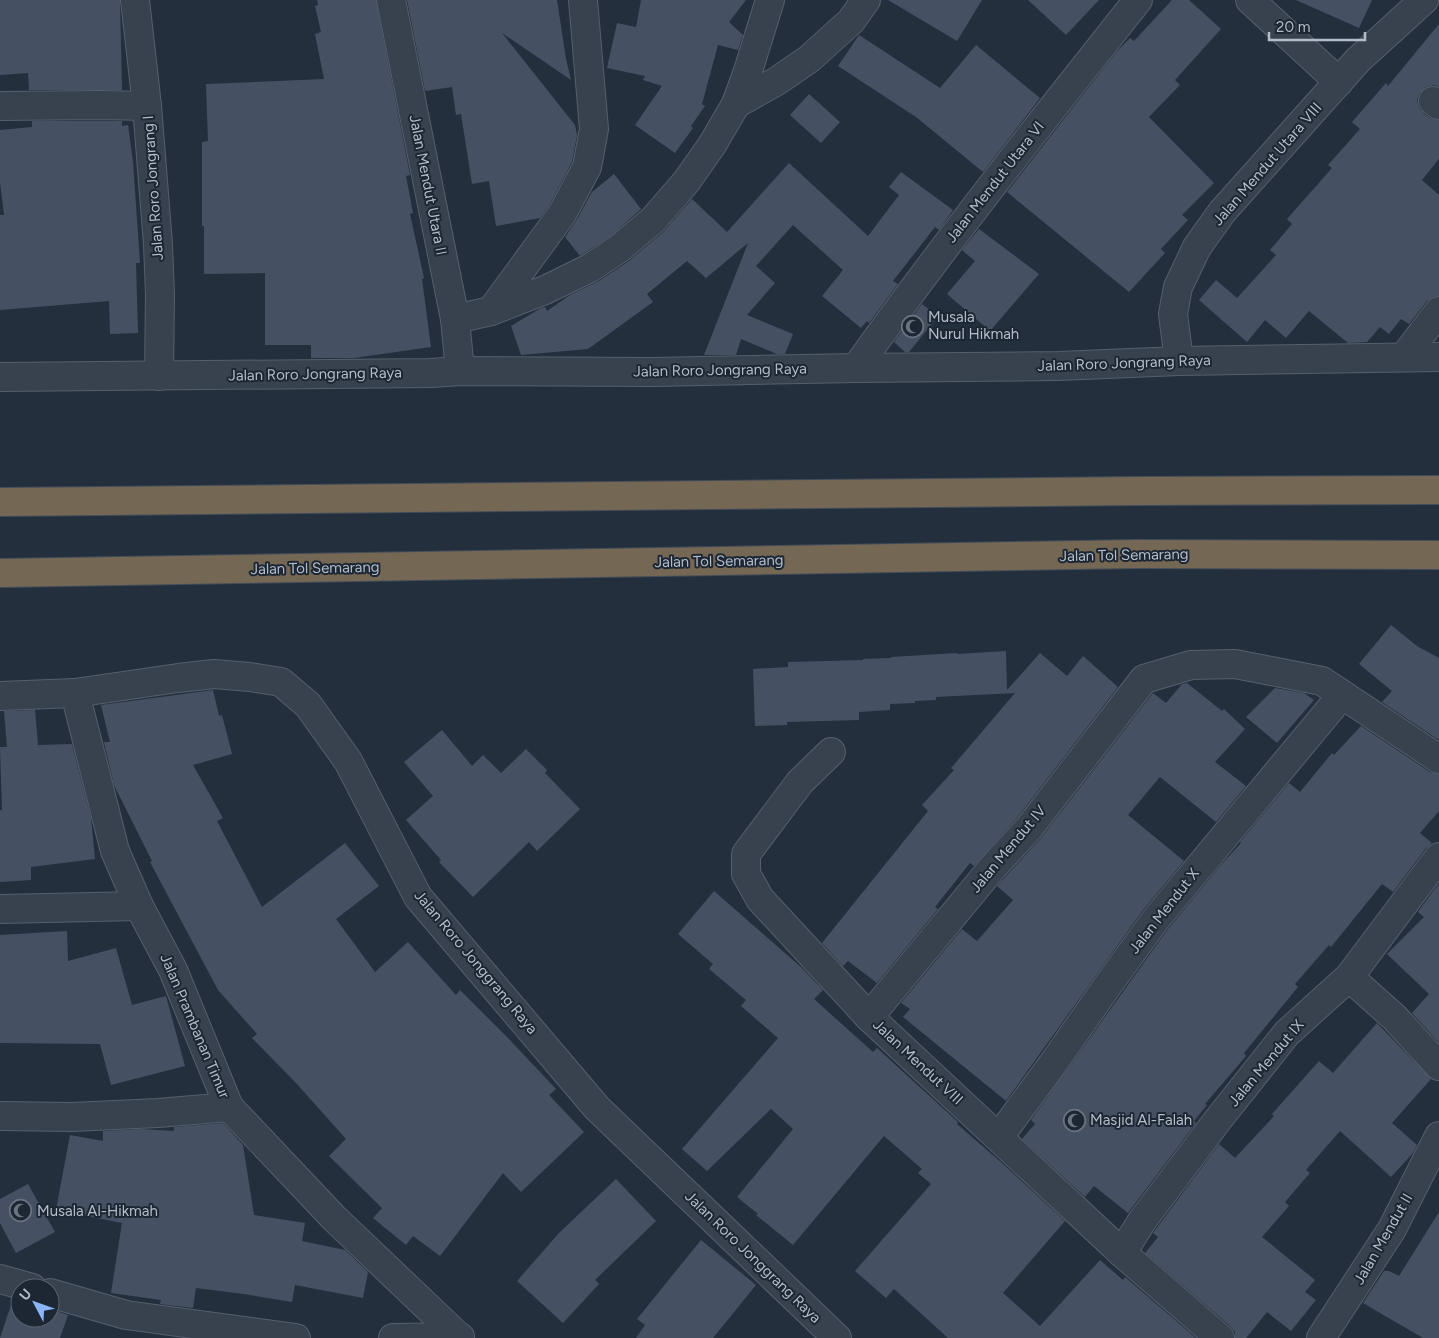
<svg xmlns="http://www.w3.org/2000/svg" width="1439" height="1338" font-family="Figtree,sans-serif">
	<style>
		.building { fill: #455162 }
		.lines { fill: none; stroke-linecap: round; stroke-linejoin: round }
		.minor-casing { stroke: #565f6c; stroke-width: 30 }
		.highway-casing { stroke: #434c59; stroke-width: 30 }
		.minor { stroke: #38414e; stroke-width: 28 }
		.highway { stroke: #746855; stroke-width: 28 }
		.labels { text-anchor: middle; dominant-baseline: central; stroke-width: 4; stroke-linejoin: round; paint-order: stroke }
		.street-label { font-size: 15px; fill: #b4bcc9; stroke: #1d2633 }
		.poi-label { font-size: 15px; fill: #b4bcc9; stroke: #1d2633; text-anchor: start }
	</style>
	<rect width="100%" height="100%" fill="#242f3e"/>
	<!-- building -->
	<g class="building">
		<path d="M 0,0 L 120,0 L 122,90 L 29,90 L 28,73 L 0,75 Z"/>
		<path d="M 317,0 L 376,0 L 410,175 L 406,176 L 413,213 L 410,214 L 424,278 L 422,279 L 431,347 L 354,358 L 311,358 L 311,345 L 265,345 L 265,273 L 204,274 L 204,226 L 202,226 L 202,142 L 208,141 L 206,84 L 324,79 L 315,34 L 321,32 L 315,6 L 318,5 Z"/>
		<path d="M 407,0 L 557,0 L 566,59 L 571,80 L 502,33 L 575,125 L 577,135 L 572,162 L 549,206 L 540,218 L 496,226 L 489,181 L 472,184 L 461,114 L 456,115 L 452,87 L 425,91 Z"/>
		<path d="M 641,0 L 746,0 L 729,22 L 743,35 L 738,50 L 718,45 L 702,104 L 705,106 L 691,126 L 693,128 L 675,153 L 635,125 L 662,86 L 643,80 L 645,76 L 607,68 L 617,23 L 636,27 Z"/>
		<path d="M 888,0 L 982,0 L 957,41 Z"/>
		<path d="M 1028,0 L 1099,0 L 1066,35 Z"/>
		<path d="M 1172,0 L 1189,0 L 1221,29 L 1175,80 L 1180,85 L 1149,117 L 1214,183 L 1182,215 L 1188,220 L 1161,249 L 1165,253 L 1129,292 L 1007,192 L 1117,51 L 1130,38 L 1134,41 Z"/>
		<path d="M 1296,0 L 1372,0 L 1359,28 Z"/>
		<path d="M 1439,24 L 1439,87 L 1434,85 L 1426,87 L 1420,93 L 1417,100 L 1419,108 L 1424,114 L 1431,118 L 1439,120 L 1439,159 L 1422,180 L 1439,195 L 1439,296 L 1433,297 L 1427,301 L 1409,324 L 1401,319 L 1389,334 L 1380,327 L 1367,342 L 1348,343 L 1309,311 L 1286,338 L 1265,320 L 1247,342 L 1199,300 L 1216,280 L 1237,298 L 1276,255 L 1270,250 L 1292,224 L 1287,219 L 1332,168 L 1328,165 L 1360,129 L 1352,122 L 1386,83 L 1388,86 Z"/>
		<path d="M 859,35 L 940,88 L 976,45 L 1040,98 L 983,172 L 916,117 L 838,66 Z"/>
		<path d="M 809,94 L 840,122 L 821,143 L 790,115 Z"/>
		<path d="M 32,121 L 122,121 L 122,126 L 128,125 L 133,162 L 140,263 L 136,263 L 138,333 L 110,334 L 109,301 L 0,310 L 0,215 L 4,215 L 0,182 L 0,130 L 32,127 Z"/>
		<path d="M 789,163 L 868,236 L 899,195 L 889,187 L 901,172 L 953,210 L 939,230 L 935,227 L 893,281 L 898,284 L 869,323 L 867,321 L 861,328 L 822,296 L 843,270 L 793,225 L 756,266 L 775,283 L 747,315 L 793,334 L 785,354 L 777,354 L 741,339 L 736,355 L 704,355 L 748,243 L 706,278 L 687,261 L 647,294 L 653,302 L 588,349 L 521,355 L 511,326 L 541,308 L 545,307 L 547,311 L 570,295 L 599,281 L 629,261 L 663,232 L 692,199 L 727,232 Z"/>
		<path d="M 614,174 L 641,209 L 611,236 L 580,256 L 565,237 L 576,221 L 592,192 Z"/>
		<path d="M 979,229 L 1039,274 L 990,331 L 947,294 L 975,261 L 962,250 Z"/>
		<path d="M 922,304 L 938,316 L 909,352 L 905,352 L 894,342 Z"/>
		<path d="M 1391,625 L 1417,646 L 1439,658 L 1439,740 L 1382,702 L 1392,691 L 1359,664 Z"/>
		<path d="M 1006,651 L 1007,690 L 1040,653 L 1067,676 L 1083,656 L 1118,687 L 1017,818 L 974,866 L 970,863 L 935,907 L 938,909 L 877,983 L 848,961 L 843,966 L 822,943 L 928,811 L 922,805 L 954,770 L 951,768 L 1015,693 L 936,697 L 936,700 L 915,701 L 915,703 L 890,704 L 890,710 L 859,712 L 859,720 L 787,722 L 787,725 L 755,726 L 753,669 L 788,667 L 788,662 L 863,660 L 863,659 L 891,658 L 891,657 L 957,653 L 957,654 Z"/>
		<path d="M 1187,683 L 1222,711 L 1224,709 L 1245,729 L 1215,762 L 1246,786 L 1216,822 L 1160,777 L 1128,815 L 1184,861 L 1143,910 L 1006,1101 L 903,1017 L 910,1009 L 901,1003 L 962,929 L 977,941 L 1013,900 L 997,886 L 1041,838 L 1153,693 L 1166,703 L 1182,684 Z"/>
		<path d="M 1275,688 L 1304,693 L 1314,700 L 1277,743 L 1246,717 Z"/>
		<path d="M 213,690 L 219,716 L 222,715 L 232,754 L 193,765 L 223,818 L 217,821 L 262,907 L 345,843 L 379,886 L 336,919 L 375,972 L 408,942 L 456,995 L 460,990 L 509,1039 L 556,1089 L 549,1095 L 584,1132 L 521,1192 L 503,1173 L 440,1256 L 413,1236 L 406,1245 L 373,1218 L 382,1208 L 329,1156 L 346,1139 L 296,1083 L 252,1038 L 257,1034 L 218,990 L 150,862 L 152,861 L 114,785 L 104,742 L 110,742 L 101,705 Z"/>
		<path d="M 35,710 L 38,745 L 72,744 L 91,818 L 95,859 L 31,867 L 31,880 L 0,882 L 0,810 L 2,810 L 0,747 L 7,747 L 4,711 Z"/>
		<path d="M 1361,726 L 1430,772 L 1439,774 L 1439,811 L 1420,833 L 1432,843 L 1426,848 L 1393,892 L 1382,884 L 1331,947 L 1329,945 L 1295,984 L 1298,987 L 1244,1053 L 1246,1056 L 1205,1104 L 1207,1105 L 1194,1121 L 1196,1123 L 1128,1213 L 1094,1186 L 1085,1197 L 1022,1139 L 1035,1124 L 1031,1120 L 1168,929 L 1220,866 L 1241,843 L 1240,842 L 1289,783 L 1300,792 L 1332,753 L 1334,755 Z"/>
		<path d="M 442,730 L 472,766 L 483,755 L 501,773 L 526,749 L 547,770 L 545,773 L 580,809 L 537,851 L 529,842 L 473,897 L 439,862 L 441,860 L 406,820 L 433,796 L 404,762 Z"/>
		<path d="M 1439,883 L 1439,1043 L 1412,1013 L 1429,994 L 1387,954 L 1424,917 L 1418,912 Z"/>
		<path d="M 714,891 L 802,968 L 823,990 L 814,999 L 873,1052 L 877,1048 L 958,1122 L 957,1124 L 1002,1163 L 1065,1221 L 1003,1293 L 1040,1326 L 1100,1260 L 1123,1280 L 1125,1277 L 1196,1338 L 948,1338 L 894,1289 L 886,1298 L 855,1271 L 931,1184 L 918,1173 L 922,1169 L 884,1136 L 793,1245 L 756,1215 L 758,1214 L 737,1197 L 793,1129 L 771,1109 L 707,1171 L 682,1149 L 778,1038 L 741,1006 L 746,1000 L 709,969 L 713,964 L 678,934 Z"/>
		<path d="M 67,931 L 68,961 L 116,948 L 132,1005 L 166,996 L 185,1066 L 111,1085 L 100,1044 L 0,1043 L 0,935 Z"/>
		<path d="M 1377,1023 L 1431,1079 L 1392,1123 L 1417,1145 L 1413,1153 L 1391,1177 L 1340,1131 L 1306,1170 L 1310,1173 L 1285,1202 L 1289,1206 L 1262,1237 L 1315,1280 L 1305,1292 L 1316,1300 L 1291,1331 L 1267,1312 L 1246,1338 L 1235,1338 L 1235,1332 L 1230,1326 L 1145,1253 L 1158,1237 L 1153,1233 L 1219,1144 L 1235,1158 L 1274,1116 L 1272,1114 L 1319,1061 L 1333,1073 Z"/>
		<path d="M 223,1123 L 243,1145 L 254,1215 L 305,1223 L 302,1241 L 345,1250 L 368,1272 L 363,1298 L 295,1285 L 292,1302 L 244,1294 L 196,1288 L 193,1308 L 160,1304 L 161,1300 L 111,1293 L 122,1223 L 56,1210 L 70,1135 L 103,1141 L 103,1131 L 141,1129 L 174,1131 L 174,1127 Z"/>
		<path d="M 616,1179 L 656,1221 L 595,1280 L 599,1284 L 563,1323 L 517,1281 L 559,1233 Z"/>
		<path d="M 28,1184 L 55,1232 L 16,1253 L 0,1223 L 0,1199 Z"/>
		<path d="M 1439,1212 L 1439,1338 L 1423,1338 L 1363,1303 L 1384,1271 L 1389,1271 L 1399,1276 Z"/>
		<path d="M 701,1240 L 756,1285 L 713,1338 L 636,1338 L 645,1325 L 637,1319 Z"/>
		<path d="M 13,1299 L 20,1301 L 20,1318 L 50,1318 L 50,1309 L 68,1315 L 60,1338 L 0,1338 Z"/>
	</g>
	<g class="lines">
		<defs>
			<g id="minor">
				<path d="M 135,0 L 147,106 L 158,244 L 160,294 L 159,376"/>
				<path d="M 391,0 L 455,319 L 460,371"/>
				<path d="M 1250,0 L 1339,82"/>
				<path d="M 1433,101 L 1439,105"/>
				<path d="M 736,104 L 777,81 L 809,59 L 851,21 L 866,0"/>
				<path d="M 0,106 L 101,105 L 147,106"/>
				<path d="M 491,311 L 562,214 L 587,167 L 594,129 L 583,0"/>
				<path d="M 455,319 L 491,311 L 545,290 L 590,268 L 620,248 L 653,220 L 686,182 L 712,145 L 736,104 L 748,71 L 770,0"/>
				<path d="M 1404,357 L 1439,311"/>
				<path d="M 1179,361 L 1173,314 L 1178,287 L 1197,247 L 1222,212 L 1358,60 L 1424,0"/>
				<path d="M 856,368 C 946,242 1042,121 1138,0"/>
				<path d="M 0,377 L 431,373 L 460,371 L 653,372 L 856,368 L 1058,366 L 1179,361 L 1439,357"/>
				<path d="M 75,693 L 115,851 L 139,906 L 173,970 L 229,1107 L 334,1218 L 460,1338"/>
				<path d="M 0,696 L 75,693 L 178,678 L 214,674 L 250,677 L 281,682 L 308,705 L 348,761 L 418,897 L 597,1108 L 837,1338"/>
				<path d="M 831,752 L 800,782 L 746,854 L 746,874 L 760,899 L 869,1017 L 1122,1253 L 1220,1338"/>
				<path d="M 0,909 L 139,906"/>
				<path d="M 1349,977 L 1395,1018 L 1439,1066"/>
				<path d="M 869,1017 L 993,867 L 1029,828 L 1144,679 L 1191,665 L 1235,664 L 1322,681 L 1439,759"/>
				<path d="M 0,1116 L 72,1117 L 158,1113 L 229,1107"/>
				<path d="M 999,1137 L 1052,1065 L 1108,985 L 1156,919 L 1342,695"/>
				<path d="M 1122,1253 L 1142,1221 L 1217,1121 L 1287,1033 L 1349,977 L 1439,857"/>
				<path d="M 0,1279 L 32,1288"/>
				<path d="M 50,1293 L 126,1315 L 296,1338"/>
				<path d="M 393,1338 L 460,1337"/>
				<path d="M 1321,1338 L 1392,1229 L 1439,1136"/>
			</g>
			<g id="highway">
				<path d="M 0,502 L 1135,491 L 1439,490"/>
				<path d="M 0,573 L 1136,554 L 1439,555"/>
			</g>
		</defs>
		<!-- minor casing -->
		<use href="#minor" class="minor-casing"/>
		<!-- highway casing -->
		<use href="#highway" class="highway-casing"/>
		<!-- minor -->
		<use href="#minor" class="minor"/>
		<!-- highway -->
		<use href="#highway" class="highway"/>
	</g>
	<!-- icons -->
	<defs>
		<symbol id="mosque-ring" viewBox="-11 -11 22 22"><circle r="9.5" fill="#1d2633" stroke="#6b7280" stroke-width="1.5"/><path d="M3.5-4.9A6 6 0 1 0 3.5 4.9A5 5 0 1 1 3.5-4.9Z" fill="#6b7280"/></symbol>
	</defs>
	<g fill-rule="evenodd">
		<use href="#mosque-ring" x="900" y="314" width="25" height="25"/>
		<use href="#mosque-ring" x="1062" y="1108" width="25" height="25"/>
		<use href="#mosque-ring" x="8" y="1198" width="25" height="25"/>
	</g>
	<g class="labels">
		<!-- street labels -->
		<g class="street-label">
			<text transform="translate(1267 164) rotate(-49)">Jalan Mendut Utara VIII</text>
			<text transform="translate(995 182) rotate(-52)">Jalan Mendut Utara VI</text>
			<text transform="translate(428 185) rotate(79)">Jalan Mendut Utara II</text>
			<text transform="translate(153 188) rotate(-94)">Jalan Roro Jongrang I</text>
			<text transform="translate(1124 363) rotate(-2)">Jalan Roro Jongrang Raya</text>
			<text transform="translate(720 370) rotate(-1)">Jalan Roro Jongrang Raya</text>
			<text transform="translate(315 374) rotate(-1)">Jalan Roro Jongrang Raya</text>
			<text transform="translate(1124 555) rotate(-1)">Jalan Tol Semarang</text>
			<text transform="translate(719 561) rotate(-1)">Jalan Tol Semarang</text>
			<text transform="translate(315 568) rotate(-1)">Jalan Tol Semarang</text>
			<text transform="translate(1008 849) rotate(-50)">Jalan Mendut IV</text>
			<text transform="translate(1164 911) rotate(-52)">Jalan Mendut X</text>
			<text transform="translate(476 962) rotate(50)">Jalan Roro Jonggrang Raya</text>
			<text transform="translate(195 1026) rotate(67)">Jalan Prambanan Timur</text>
			<text transform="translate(918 1062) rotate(43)">Jalan Mendut VIII</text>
			<text transform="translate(1266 1063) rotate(-50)">Jalan Mendut IX</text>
			<text transform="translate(1383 1239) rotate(-60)">Jalan Mendut II</text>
			<text transform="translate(753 1257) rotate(44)">Jalan Roro Jonggrang Raya</text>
		</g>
		<!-- poi labels -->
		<g class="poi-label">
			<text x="928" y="317">Musala<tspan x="928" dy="17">Nurul Hikmah</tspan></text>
			<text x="1090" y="1120">Masjid Al-Falah</text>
			<text x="37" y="1211">Musala Al-Hikmah</text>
		</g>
	</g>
	<!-- north arrow -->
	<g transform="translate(35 1303) rotate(311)"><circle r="24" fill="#1d2633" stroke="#59626f"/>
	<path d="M0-4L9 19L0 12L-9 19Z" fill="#8ab4f8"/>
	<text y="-8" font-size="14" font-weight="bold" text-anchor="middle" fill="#b4bcc9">U</text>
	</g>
	<!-- scale -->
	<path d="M1269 32v8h96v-8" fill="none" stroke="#b4bcc9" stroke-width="2.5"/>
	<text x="1276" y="32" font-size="15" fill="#b4bcc9" stroke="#1d2633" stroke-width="4" paint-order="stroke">20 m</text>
</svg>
